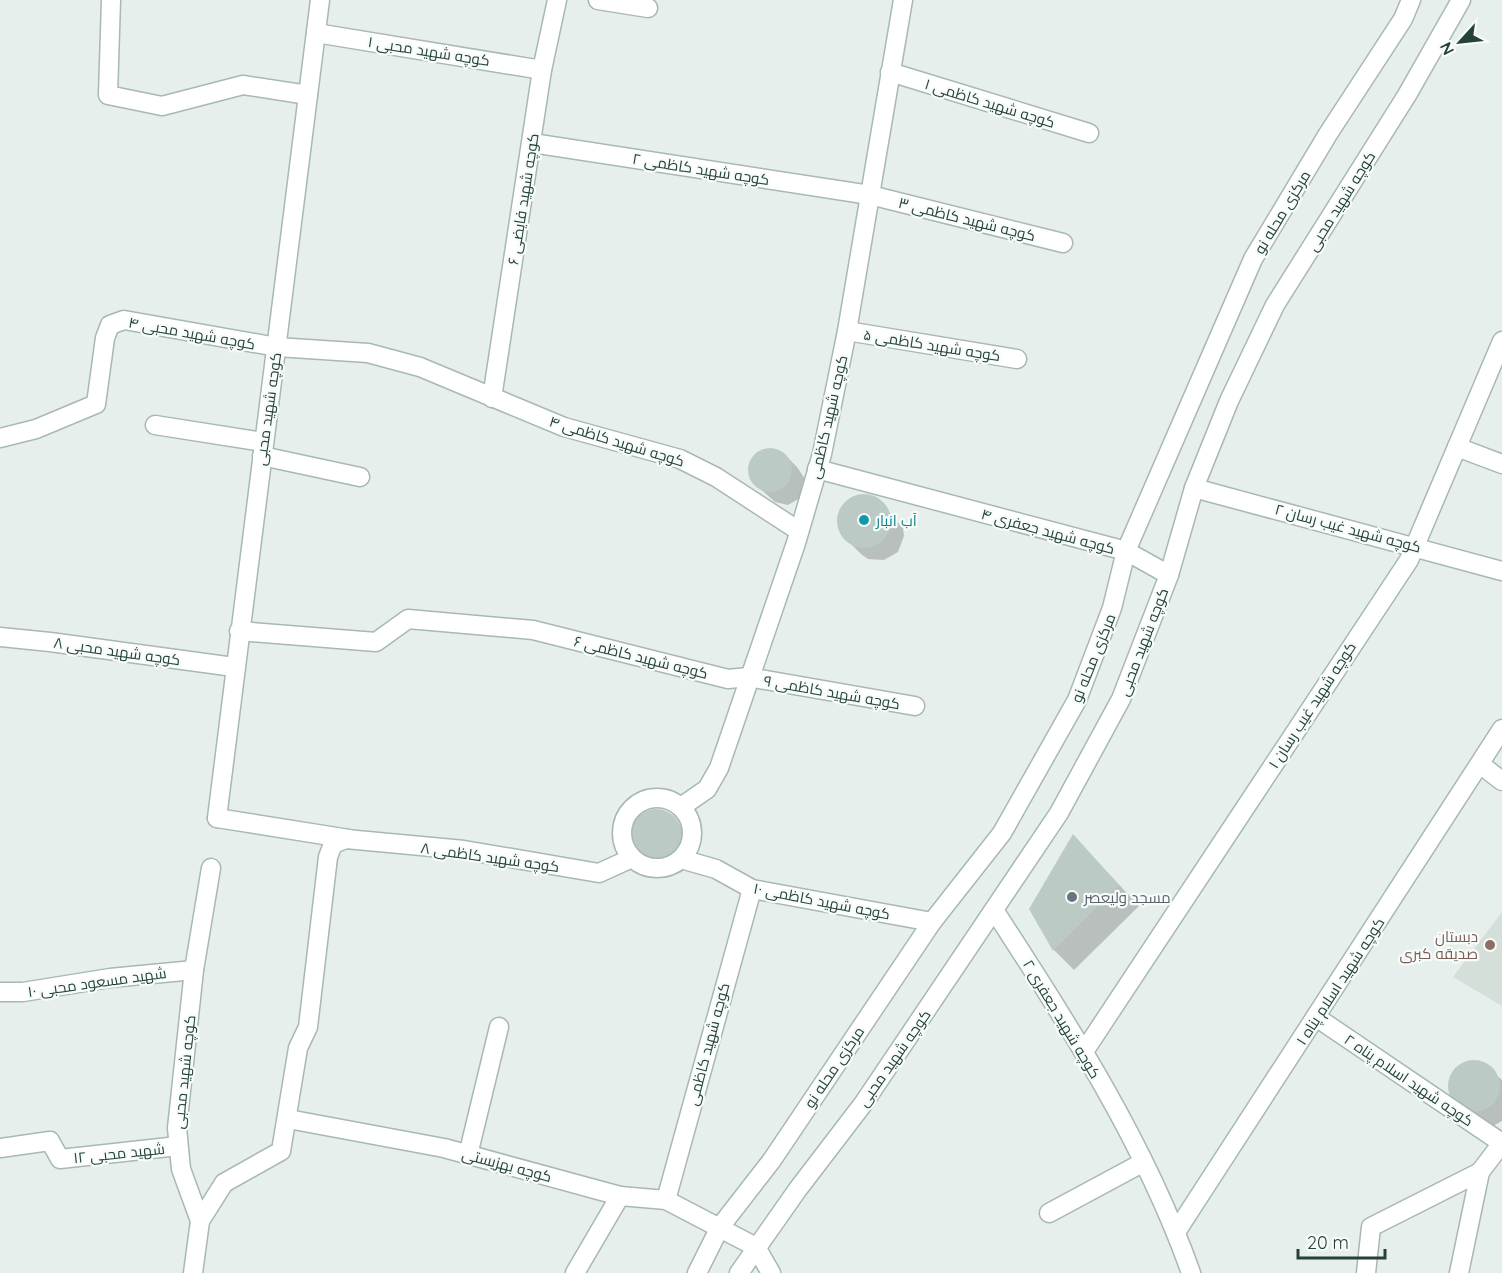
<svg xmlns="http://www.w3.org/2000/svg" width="1502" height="1273" font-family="Quicksand,Cairo,sans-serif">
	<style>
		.built { fill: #d4dfda }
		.shadow { fill: #0003 }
		.building { fill: #bbcac4 }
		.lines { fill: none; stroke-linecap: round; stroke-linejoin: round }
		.minor-casing { stroke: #a8b8b2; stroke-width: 21 }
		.tertiary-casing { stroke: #a8b8b2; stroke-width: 21 }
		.minor { stroke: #fff; stroke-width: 18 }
		.tertiary { stroke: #fff; stroke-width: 18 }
		.culture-dot { fill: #0f9aa8; stroke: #f7fbf9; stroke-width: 2 }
		.worship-dot { fill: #6b7280; stroke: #f7fbf9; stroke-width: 2 }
		.education-dot { fill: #8d6e63; stroke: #f7fbf9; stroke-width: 2 }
		.labels { text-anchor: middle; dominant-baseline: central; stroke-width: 4.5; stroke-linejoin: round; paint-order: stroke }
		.street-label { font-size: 15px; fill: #24423a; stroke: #f7fbf9 }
		.culture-label { font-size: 15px; fill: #0d838f; stroke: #f7fbf9; text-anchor: start }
		.worship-label { font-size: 15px; fill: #5b616d; stroke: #f7fbf9; text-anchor: start }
		.education-label { font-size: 15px; fill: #785e54; stroke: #f7fbf9; text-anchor: end }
	</style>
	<rect width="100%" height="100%" fill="#e6efeb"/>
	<!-- built -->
	<path class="built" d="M 1502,912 L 1502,1006 L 1453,977 Z"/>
	<!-- shadow -->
	<g class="shadow">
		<path d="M 764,450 L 783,453 L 797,467 L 805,479 L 800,498 L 788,505 L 775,502 L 755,484 L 750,471 L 753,458 Z"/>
		<path d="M 871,496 L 878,500 L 903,528 L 904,536 L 898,552 L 884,560 L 868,559 L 861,554 L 847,540 L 839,525 L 841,509 L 853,498 Z"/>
		<path d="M 658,811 L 673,818 L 692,839 L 694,855 L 687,868 L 680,873 L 664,874 L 636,851 L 631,836 L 632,828 L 642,815 Z"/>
		<path d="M 1093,857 L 1139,906 L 1074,970 L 1054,950 Z"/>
		<path d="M 1465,1063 L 1482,1063 L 1502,1080 L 1502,1121 L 1493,1126 L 1477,1123 L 1451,1097 L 1449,1082 L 1452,1074 Z"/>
	</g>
	<!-- building -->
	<g class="building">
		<circle cx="770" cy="470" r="22"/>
		<circle cx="864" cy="521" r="27"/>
		<circle cx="656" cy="835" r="26"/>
		<path d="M 1073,834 L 1119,885 L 1053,951 L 1029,909 Z"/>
		<circle cx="1474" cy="1086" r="26"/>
	</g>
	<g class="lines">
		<defs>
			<g id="minor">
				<path d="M 111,0 L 108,95 L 162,106 L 243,85 L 308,95"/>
				<path d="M 598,0 L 648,8"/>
				<path d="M 316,33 L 542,70"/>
				<path d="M 890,72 L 1089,133"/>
				<path d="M 532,143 L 870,195 L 1063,243"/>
				<path d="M 847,331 L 1017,359"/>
				<path d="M 492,398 L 542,70 L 557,0"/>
				<path d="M 155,425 L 263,442"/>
				<path d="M 0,438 L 36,429 L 96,404 L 105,338 L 110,325 L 124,320 L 277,347 L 368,353 L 420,367 L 564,427 L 680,459 L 716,477 L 799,531"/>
				<path d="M 1457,447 L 1502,464"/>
				<path d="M 262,456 L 360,477"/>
				<path d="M 817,469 L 1126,551 L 1169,575"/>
				<path d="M 1194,488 L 1502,571"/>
				<path d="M 239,631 L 376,642 L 408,619 L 533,630 L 728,679 L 748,677 L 915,706"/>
				<path d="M 0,637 L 50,642 L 234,667"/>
				<path d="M 1481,765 L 1502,781"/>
				<path d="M 217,818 L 349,839"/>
				<path d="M 681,859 L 716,869 L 752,889 L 932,922"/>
				<path d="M 994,910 C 1069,1025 1145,1143 1191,1273"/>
				<path d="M 0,992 L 23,992 L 110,978 L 194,970"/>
				<path d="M 1316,1017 L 1502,1143"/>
				<path d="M 1085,1050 L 1409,560 L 1502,341"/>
				<path d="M 288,1119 L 444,1148 L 620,1196 L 666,1200 L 756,1247 L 771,1273"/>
				<path d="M 0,1148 L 50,1141 L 60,1159 L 178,1146"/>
				<path d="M 468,1155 L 499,1027"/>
				<path d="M 666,1200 L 752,889"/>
				<path d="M 1049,1213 L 1142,1163"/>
				<path d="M 200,1221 L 224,1183 L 281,1151 L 298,1048 L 308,1027 L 328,857 L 333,844 L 346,839 L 464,850 L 599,873 L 632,858"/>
				<path d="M 1176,1232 L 1502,729"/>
				<path d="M 193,1273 L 200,1221 L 181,1169 L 177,1128 L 194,970 L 211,868"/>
				<path d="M 575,1273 L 620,1196"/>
				<path d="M 697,1273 L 720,1227 L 772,1160 L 932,922 L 1002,833 L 1077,700 L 1112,608 L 1126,551 L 1253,259 L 1328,134 L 1403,19 L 1411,0"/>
				<path d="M 739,1273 L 798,1189 L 863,1104 L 1059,813 L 1121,699 L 1169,575 L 1194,488 L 1229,401 L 1275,305 L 1407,95 L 1461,0"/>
				<path d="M 1366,1273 L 1371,1227 L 1480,1172"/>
			</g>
			<g id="tertiary">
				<circle cx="657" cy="833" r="35"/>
				<path d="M 681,807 L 707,789 L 719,768 L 796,543 L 822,454 L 847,331 L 903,0"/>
				<path d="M 217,818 L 320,0"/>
				<path d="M 1459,1273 L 1480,1172 L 1502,1143"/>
			</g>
		</defs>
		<!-- minor casing -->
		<use href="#minor" class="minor-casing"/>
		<!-- tertiary casing -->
		<use href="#tertiary" class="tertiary-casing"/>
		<!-- minor -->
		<use href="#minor" class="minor"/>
		<!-- tertiary -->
		<use href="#tertiary" class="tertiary"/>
	</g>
	<!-- markers -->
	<circle class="culture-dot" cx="864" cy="520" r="6"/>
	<circle class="worship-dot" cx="1072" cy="897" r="6"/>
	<circle class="education-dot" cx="1490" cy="945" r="6"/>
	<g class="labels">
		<!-- street labels -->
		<g class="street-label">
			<text transform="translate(429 51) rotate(9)">کوچه شهید محبی ۱</text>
			<text transform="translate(990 103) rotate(17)">کوچه شهید کاظمی ۱</text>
			<text transform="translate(701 169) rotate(9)">کوچه شهید کاظمی ۲</text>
			<text transform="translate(523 199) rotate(-81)">کوچه شهید فایضی ۶</text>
			<text transform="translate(1341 201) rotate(-58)">کوچه شهید محبی</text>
			<text transform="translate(1282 212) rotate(-59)">مرکزی محله نو</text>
			<text transform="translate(967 219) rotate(14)">کوچه شهید کاظمی ۳</text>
			<text transform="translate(192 333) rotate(10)">کوچه شهید محبی ۴</text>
			<text transform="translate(932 345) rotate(9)">کوچه شهید کاظمی ۵</text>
			<text transform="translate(268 409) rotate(-82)">کوچه شهید محبی</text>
			<text transform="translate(828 417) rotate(-77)">کوچه شهید کاظمی</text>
			<text transform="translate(617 441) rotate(17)">کوچه شهید کاظمی ۴</text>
			<text transform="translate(1348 528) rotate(15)">کوچه شهید غیب رسان ۲</text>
			<text transform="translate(1048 531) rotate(15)">کوچه شهید جعفری ۴</text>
			<text transform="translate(1143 642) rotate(-69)">کوچه شهید محبی</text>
			<text transform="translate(117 651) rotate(8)">کوچه شهید محبی ۸</text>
			<text transform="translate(641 657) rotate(14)">کوچه شهید کاظمی ۶</text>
			<text transform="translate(1093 658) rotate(-68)">مرکزی محله نو</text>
			<text transform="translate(832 692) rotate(10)">کوچه شهید کاظمی ۹</text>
			<text transform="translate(1312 705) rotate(-57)">کوچه شهید غیب رسان ۱</text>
			<text transform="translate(490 857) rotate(8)">کوچه شهید کاظمی ۸</text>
			<text transform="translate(822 901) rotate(11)">کوچه شهید کاظمی ۱۰</text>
			<text transform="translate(1340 981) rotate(-57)">کوچه شهید اسلام پناه ۱</text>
			<text transform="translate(97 982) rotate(-8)">شهید مسعود محبی ۱۰</text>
			<text transform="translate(1062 1019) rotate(59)">کوچه شهید جعفری ۲</text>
			<text transform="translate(708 1044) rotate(-75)">کوچه شهید کاظمی</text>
			<text transform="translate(894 1058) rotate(-55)">کوچه شهید محبی</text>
			<text transform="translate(834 1067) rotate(-56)">مرکزی محله نو</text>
			<text transform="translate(184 1072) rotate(-84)">کوچه شهید محبی</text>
			<text transform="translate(1409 1080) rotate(34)">کوچه شهید اسلام پناه ۲</text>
			<text transform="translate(119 1153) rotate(-6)">شهید محبی ۱۲</text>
			<text transform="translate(507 1165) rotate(15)">کوچه بهزیستی</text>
		</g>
		<!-- culture labels -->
		<g class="culture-label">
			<text x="876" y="520">آب انبار</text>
		</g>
		<!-- worship labels -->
		<g class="worship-label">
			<text x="1084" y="897">مسجد ولیعصر</text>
		</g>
		<!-- education labels -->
		<g class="education-label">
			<text x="1478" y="936">دبستان<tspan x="1478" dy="17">صدیقه کبری</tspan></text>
		</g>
	</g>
	<!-- north arrow -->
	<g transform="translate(1460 42) rotate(243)" stroke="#f7fbf9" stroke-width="4.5" paint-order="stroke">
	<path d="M0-4.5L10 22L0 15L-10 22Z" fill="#24423a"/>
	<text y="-9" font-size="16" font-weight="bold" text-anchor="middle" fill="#24423a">N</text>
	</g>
	<!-- scale -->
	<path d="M1298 1249v9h87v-9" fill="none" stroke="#24423a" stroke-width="3"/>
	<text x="1307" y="1249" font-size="18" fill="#24423a" stroke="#f7fbf9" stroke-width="4.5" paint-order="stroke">20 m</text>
</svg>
